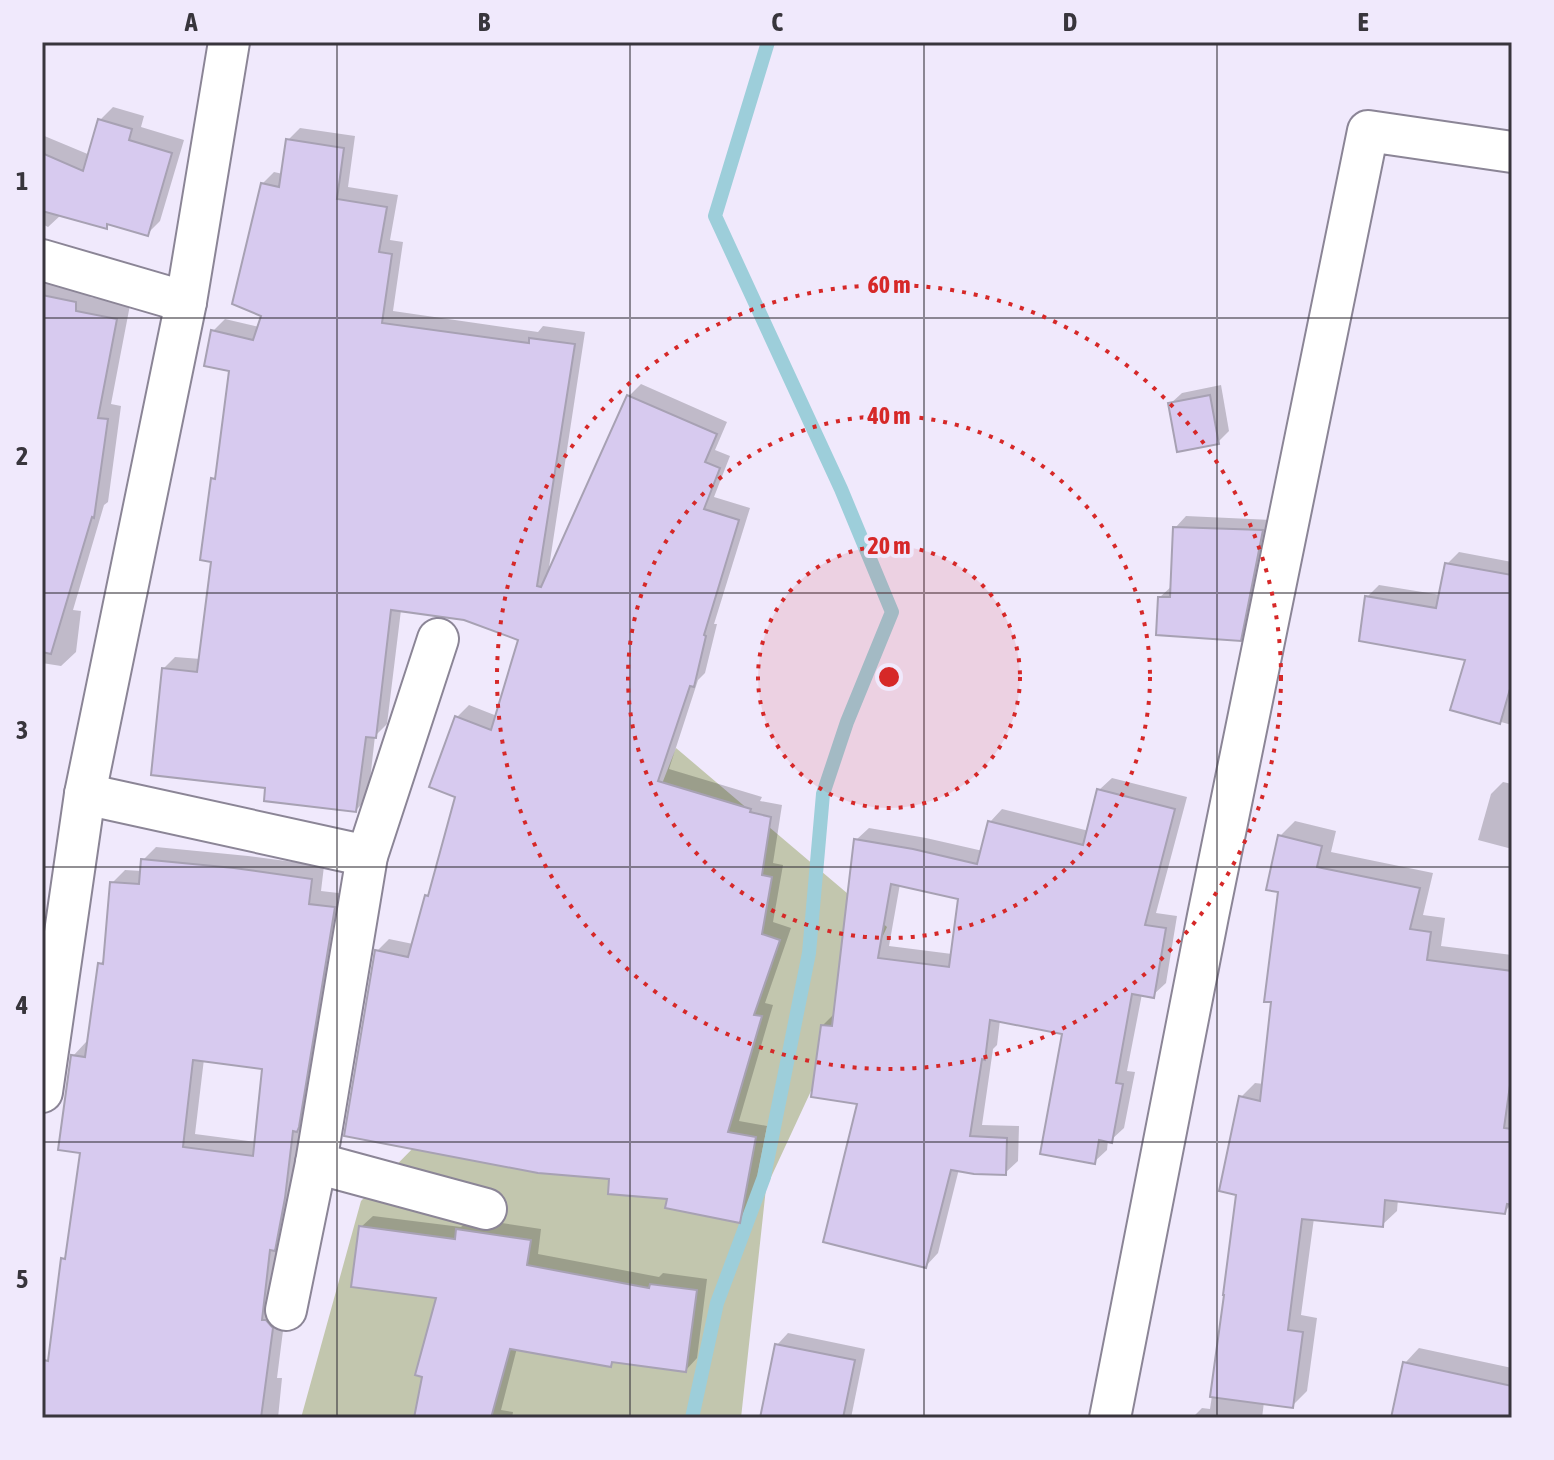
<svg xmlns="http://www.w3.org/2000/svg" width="1554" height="1460" font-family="'Asap Condensed',sans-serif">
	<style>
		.green { fill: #c2c6ae }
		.shadow { fill: #0003; fill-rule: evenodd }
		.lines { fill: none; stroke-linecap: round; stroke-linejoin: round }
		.stream { stroke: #9dceda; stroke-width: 14 }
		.building { fill: #d7caef; stroke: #a7a1b3; stroke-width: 2; fill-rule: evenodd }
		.street-casing { stroke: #8b8596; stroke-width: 44 }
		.street { stroke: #fff; stroke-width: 40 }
		.grid { fill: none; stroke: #38353c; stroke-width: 2; stroke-opacity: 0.55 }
		.ring { fill: none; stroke: #d62828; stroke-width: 4; stroke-dasharray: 4 8 }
		.centre { fill: #d62828; stroke: #f0e9fc; stroke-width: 4 }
		.ring-label { font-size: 24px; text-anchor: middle; font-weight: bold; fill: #d62828; stroke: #f0e9fc; stroke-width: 8; stroke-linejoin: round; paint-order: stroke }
		.neatline { fill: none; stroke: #38353c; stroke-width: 3 }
		.grid-label { font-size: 26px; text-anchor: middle; font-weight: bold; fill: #38353c }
	</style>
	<rect width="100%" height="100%" fill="#f0e9fc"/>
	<!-- green -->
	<path class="green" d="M 676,748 L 887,927 L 766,1188 L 741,1418 L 301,1418 L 361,1201 L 590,968 Z"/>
	<!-- shadow -->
	<g class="shadow">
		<path d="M 113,107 L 144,116 L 141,127 L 184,140 L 160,221 L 147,234 L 110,223 L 106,226 L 62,214 L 48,227 L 42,224 L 42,135 L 90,155 L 100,120 Z"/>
		<path d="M 300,128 L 355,136 L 348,187 L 398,195 L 390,240 L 403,242 L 393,311 L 538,332 L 543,326 L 585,332 L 548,574 L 629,396 L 641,384 L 727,422 L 715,450 L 730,456 L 714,497 L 750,508 L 714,624 L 717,624 L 705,673 L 698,680 L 669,769 L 762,797 L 760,801 L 782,805 L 773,863 L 783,865 L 773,922 L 791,928 L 765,1003 L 773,1005 L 739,1121 L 767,1126 L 751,1209 L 739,1221 L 611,1177 L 377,951 L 389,939 L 413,944 L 426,896 L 432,891 L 457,796 L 457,717 L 469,705 L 497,716 L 520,639 L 465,618 L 401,610 L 387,724 L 375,736 L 368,798 L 356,810 L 268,786 L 163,669 L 175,657 L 201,659 L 213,560 L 213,479 L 217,476 L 231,370 L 213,331 L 225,319 L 259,327 L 263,314 L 262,184 L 274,172 L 283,174 L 288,140 Z"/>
		<path d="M 42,278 L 92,289 L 90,297 L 130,305 L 111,404 L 121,406 L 108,502 L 104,505 L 73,610 L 81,611 L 76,652 L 61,666 L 42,663 Z"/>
		<path d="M 1221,385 L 1229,431 L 1218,442 L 1170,404 L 1182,393 Z"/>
		<path d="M 1186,516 L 1273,520 L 1251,627 L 1240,639 L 1160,597 L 1173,585 L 1175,528 Z"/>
		<path d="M 1459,552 L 1512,562 L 1512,725 L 1453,709 L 1467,659 L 1367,597 L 1379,585 L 1441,595 L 1447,564 Z"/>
		<path d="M 1112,778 L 1187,797 L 1156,913 L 1177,916 L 1166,983 L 1153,995 L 1142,994 L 1127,1071 L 1135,1072 L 1124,1128 L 1111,1140 L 1108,1140 L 1107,1150 L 1094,1162 L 1065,1032 L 1000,1020 L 997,1045 L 993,1049 L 982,1125 L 1019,1126 L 1018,1161 L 1005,1173 L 959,1169 L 938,1253 L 926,1266 L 860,1102 L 823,1025 L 835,1013 L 856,840 L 869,828 L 926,838 L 983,851 L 990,822 L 1002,809 L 1089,831 L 1099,790 ZM 900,884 L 961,897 L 952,954 L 889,946 Z"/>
		<path d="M 1503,782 L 1512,784 L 1512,849 L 1478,840 L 1491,794 Z"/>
		<path d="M 1295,821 L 1336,831 L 1331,852 L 1433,873 L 1423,915 L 1445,918 L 1441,946 L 1512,955 L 1512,1204 L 1504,1212 L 1398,1199 L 1397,1211 L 1382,1225 L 1314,1218 L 1301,1315 L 1317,1318 L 1307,1391 L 1292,1406 L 1264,1402 L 1262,1418 L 1192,1418 L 1202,1408 L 1210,1409 L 1227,1294 L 1238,1193 L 1241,1097 L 1255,1083 L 1264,1084 L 1274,1001 L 1280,890 L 1280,836 Z"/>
		<path d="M 156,847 L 248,856 L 324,866 L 321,891 L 347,894 L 285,1315 L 277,1378 L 282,1378 L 278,1418 L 42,1418 L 42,1398 L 46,1361 L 51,1357 L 63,1259 L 68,1255 L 83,1151 L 73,1056 L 86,1042 L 89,1043 L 100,964 L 105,959 L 112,883 L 125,870 L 142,871 L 143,860 ZM 204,1059 L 264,1067 L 256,1142 L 195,1134 Z"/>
		<path d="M 373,1216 L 461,1227 L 470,1218 L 541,1229 L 538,1254 L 659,1277 L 663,1273 L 707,1279 L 697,1358 L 686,1370 L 615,1360 L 610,1365 L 517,1348 L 501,1410 L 513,1412 L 512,1418 L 416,1418 L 438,1297 L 361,1227 Z"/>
		<path d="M 788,1333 L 865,1349 L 851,1418 L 762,1418 L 777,1345 Z"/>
		<path d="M 1419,1348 L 1512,1368 L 1512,1418 L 1393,1418 L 1405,1363 Z"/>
	</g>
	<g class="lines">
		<!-- stream -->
		<path class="stream" d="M 692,1418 L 717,1303 L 764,1177 L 809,953 L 823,794 L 847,722 L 892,612 L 841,489 L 715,216 L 768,42"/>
	</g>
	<!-- building -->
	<g class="building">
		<path d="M 98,119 L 132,129 L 129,140 L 172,153 L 148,236 L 107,224 L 107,229 L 42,211 L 42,153 L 83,171 Z"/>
		<path d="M 286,139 L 344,148 L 337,199 L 387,207 L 379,252 L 392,254 L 382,323 L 529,343 L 529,338 L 575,344 L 537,586 L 541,587 L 627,395 L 717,434 L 705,462 L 720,468 L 704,509 L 739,520 L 704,635 L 706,636 L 694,687 L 690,686 L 658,781 L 751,809 L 750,812 L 771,817 L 762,875 L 772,877 L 762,934 L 780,940 L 754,1015 L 762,1016 L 728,1132 L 756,1137 L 740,1223 L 665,1208 L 667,1199 L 608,1194 L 609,1179 L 538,1173 L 344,1136 L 375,950 L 408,957 L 425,895 L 428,896 L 455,797 L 429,787 L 455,716 L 491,730 L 518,640 L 464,620 L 391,610 L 376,738 L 366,737 L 356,812 L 264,801 L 265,788 L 151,775 L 162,668 L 197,672 L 211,562 L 200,560 L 211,478 L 215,479 L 229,371 L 204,366 L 211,330 L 253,340 L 261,316 L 232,304 L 261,183 L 279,187 Z"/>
		<path d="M 42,295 L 76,302 L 76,311 L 117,319 L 98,418 L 108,419 L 94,518 L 92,517 L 51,654 L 42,652 Z"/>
		<path d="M 1210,395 L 1219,444 L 1177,452 L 1168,403 Z"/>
		<path d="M 1173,527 L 1263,530 L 1241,641 L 1156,635 L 1158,597 L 1170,597 Z"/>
		<path d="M 1445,563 L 1512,575 L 1512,682 L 1500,724 L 1450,710 L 1465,660 L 1359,641 L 1365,596 L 1436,608 Z"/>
		<path d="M 1097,789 L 1175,809 L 1145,925 L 1166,928 L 1154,998 L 1132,994 L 1116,1083 L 1123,1084 L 1112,1143 L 1099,1140 L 1095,1164 L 1040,1154 L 1062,1034 L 990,1020 L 985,1060 L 982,1059 L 970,1136 L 1007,1138 L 1006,1175 L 974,1174 L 951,1170 L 926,1268 L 823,1242 L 857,1104 L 811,1097 L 821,1025 L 832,1026 L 854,839 L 913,849 L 977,864 L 988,821 L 1083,845 ZM 891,884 L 958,899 L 949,967 L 878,958 Z"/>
		<path d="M 1278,835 L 1322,846 L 1317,867 L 1420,888 L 1410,929 L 1431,932 L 1427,960 L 1512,971 L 1512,1071 L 1504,1128 L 1512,1129 L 1512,1205 L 1507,1204 L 1505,1214 L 1385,1200 L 1383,1227 L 1302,1219 L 1288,1330 L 1303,1332 L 1293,1408 L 1210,1397 L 1224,1295 L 1223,1295 L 1236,1195 L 1219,1191 L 1239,1096 L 1260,1101 L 1271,1002 L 1264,1002 L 1278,892 L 1266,890 Z"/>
		<path d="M 141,859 L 234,868 L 312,879 L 309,904 L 335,907 L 299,1127 L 297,1132 L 293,1131 L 285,1198 L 275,1251 L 270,1250 L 262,1320 L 266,1320 L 273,1328 L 261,1418 L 42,1418 L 42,1380 L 44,1360 L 48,1361 L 61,1258 L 65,1259 L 80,1153 L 58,1150 L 71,1055 L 85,1057 L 98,963 L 103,964 L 110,882 L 139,884 ZM 193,1060 L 262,1069 L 253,1156 L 183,1147 Z"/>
		<path d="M 359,1226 L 455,1239 L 456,1229 L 531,1240 L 527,1265 L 649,1288 L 650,1284 L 697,1290 L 686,1372 L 612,1362 L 611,1367 L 510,1349 L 491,1418 L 414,1418 L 422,1377 L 415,1375 L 436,1298 L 351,1287 Z"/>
		<path d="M 775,1344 L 855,1360 L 843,1418 L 760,1418 Z"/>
		<path d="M 1403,1362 L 1512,1386 L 1512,1418 L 1391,1418 Z"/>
	</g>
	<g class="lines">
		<defs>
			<g id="street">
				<path d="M 42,260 L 186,302"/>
				<path d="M 85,794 L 367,856"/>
				<path d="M 42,1092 L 85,794 L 186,302 L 229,42"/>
				<path d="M 316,1163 L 486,1209"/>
				<path d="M 286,1310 L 316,1163 L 367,856 L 438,639"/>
				<path d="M 1110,1418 L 1208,916 L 1368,131 L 1512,152"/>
			</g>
		</defs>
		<!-- street casing -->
		<use href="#street" class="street-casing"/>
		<!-- street -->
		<use href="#street" class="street"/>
	</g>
	<!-- grid -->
	<path class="grid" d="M 337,42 L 337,1418M 630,42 L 630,1418M 924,42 L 924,1418M 1217,42 L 1217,1418M 42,318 L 1512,318M 42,593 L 1512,593M 42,867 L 1512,867M 42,1142 L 1512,1142"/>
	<!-- distance rings -->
	<circle cx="889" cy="677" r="131" fill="#d62828" fill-opacity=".12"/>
	<g class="ring">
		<circle cx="889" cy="677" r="131"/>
		<circle cx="889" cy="677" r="261"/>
		<circle cx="889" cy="677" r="392"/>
	</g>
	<circle cx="889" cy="677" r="12" class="centre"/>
	<g class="ring-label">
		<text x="889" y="293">60 m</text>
		<text x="889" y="424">40 m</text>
		<text x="889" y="554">20 m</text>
	</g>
	<!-- border -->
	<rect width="1554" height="1460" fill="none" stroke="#f0e9fc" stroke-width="88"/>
	<rect x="44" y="44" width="1466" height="1372" class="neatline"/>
	<g class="grid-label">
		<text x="191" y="31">A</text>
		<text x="484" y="31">B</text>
		<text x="777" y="31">C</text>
		<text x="1070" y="31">D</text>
		<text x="1363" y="31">E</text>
		<text x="22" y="190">1</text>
		<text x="22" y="465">2</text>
		<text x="22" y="739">3</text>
		<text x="22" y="1014">4</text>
		<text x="22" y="1288">5</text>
	</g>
</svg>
